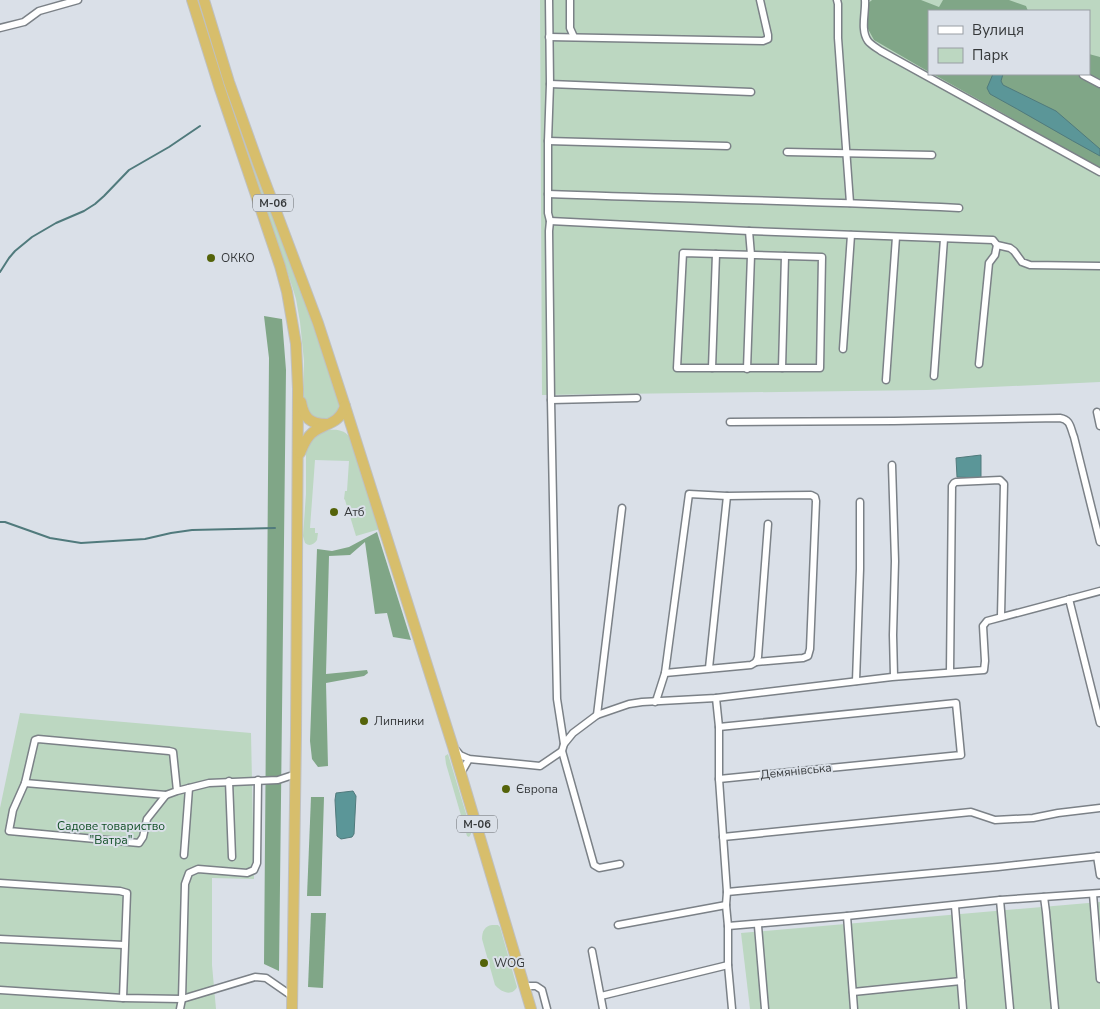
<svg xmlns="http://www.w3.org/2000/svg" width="1100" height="1009" font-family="'Nunito Sans',sans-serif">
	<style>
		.green { fill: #bcd7c1; fill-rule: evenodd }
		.forest { fill: #80a687 }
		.water { fill: #5b9698; stroke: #507a7c }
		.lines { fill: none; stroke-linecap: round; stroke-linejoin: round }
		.stream { stroke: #507a7c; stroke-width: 2 }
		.minor-casing { stroke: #7b8187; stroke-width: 9 }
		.trunk-casing { stroke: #bfc0c0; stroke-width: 12 }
		.minor { stroke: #fff; stroke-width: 6 }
		.trunk { stroke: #d7be6c; stroke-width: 10 }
		.poi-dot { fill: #546309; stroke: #dae0e8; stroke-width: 2 }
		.labels { text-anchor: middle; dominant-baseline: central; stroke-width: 4; stroke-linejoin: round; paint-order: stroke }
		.shield { fill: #dae0e8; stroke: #676b6f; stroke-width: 1 }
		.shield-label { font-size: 11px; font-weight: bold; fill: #36393b }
		.poi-label { font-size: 12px; fill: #36393b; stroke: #dae0e8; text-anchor: start }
		.street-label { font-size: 12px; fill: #36393b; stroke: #dae0e8 }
		.park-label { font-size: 12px; fill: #104e25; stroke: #dae0e8 }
	</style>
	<rect width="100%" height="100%" fill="#dae0e8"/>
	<!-- green -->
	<g class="green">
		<path d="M 197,0 L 201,0 L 303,296 L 339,403 C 339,412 334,415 327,420 L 312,419 L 303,403 L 304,361 L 300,322 L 296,299 L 285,264 L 243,142 Z"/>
		<path d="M 540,0 L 1100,0 L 1100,382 L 927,390 L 542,395 ZM 929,11 L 1089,11 L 1089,74 L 929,74 Z"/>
		<path d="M 329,430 C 339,429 346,431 351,439 L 380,529 L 356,536 L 345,500 L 344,499 L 345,491 L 347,491 L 349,461 L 315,460 L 310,528 L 315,528 L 315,533 L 318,533 L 317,540 C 314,544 310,547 305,543 L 303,536 L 306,494 L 306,445 L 318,433 Z"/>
		<path d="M 20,713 L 251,733 L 254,879 L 212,878 L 212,965 L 216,1009 L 0,1009 L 0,808 Z"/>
		<path d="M 448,754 L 471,830 L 471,834 L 469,837 L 467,836 L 446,764 L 445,756 Z"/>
		<path d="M 1100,902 L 1100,1009 L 750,1009 L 741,933 Z"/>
		<path d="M 492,925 L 498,925 L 500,927 L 517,987 C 512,997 501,992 495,985 L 482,939 C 482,931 485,926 492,925 Z"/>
	</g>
	<!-- forest -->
	<g class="forest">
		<path d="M 872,0 L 921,0 L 939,7 L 943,0 L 1009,0 L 1026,6 L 1028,11 L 929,11 L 929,72 L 874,40 L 867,27 L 866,5 Z"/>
		<path d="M 1089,54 L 1100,57 L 1100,168 L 933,74 L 1089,74 Z"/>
		<path d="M 264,316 L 282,319 L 286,370 L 279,971 L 264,964 L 269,358 Z"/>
		<path d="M 377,532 L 411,640 L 393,637 L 387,613 L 375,614 L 365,542 L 350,555 L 329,556 L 326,674 L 367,670 L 368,673 L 364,676 L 326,683 L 328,766 L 318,767 L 312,759 L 310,741 L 317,549 L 332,551 L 349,547 Z"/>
		<path d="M 311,797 L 324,797 L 321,896 L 307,896 Z"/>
		<path d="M 311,913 L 326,913 L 323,988 L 308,987 Z"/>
	</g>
	<!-- water -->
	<g class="water">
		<path d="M 993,74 L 1003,74 L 1001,81 L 1003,85 L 1056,111 L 1100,149 L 1100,156 C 1063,136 1027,114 990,94 L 987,88 Z"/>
		<path d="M 981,455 L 981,478 L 957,477 L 956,458 Z"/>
		<path d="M 353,791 L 356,796 L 354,834 L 352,837 L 341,839 L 337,836 L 335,800 L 336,793 Z"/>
	</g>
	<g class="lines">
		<!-- stream -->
		<g class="stream">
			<path d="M 0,272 L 9,258 L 15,251 L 32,237 L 56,223 L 84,211 L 95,204 L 104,196 L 129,170 L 169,147 L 200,126"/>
			<path d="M 0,522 L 5,522 L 50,538 L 81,543 L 145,539 L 171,533 L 192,530 L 275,528"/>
		</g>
		<defs>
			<g id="minor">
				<path d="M 549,0 L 550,84 L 548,141 L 548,213 L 550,221 L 549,231 L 551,400 L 557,699 L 564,744"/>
				<path d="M 570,0 L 570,28 L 574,37"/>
				<path d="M 837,0 L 838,4 L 838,38 L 850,203"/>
				<path d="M 865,0 C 866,12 860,30 868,41 C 871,45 877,48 881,51 L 1100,172"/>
				<path d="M 0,28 L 24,22 L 39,11 L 78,0"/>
				<path d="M 549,37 L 763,41 L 768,39 L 768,35 L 760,0"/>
				<path d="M 1083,75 L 1100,84"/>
				<path d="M 550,84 L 751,92"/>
				<path d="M 548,141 L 727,146"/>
				<path d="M 787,152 L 932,155"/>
				<path d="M 548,194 C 685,199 822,201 959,208"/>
				<path d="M 550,221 L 749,231 L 993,240 L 997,245 L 1010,248 L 1014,251 L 1022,262 L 1030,265 L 1100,266"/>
				<path d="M 683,253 L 822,257 L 820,368 L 677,368 Z"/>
				<path d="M 843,349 L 851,235"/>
				<path d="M 979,364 L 989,263 L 995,255 L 997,245"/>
				<path d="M 712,368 L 716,254"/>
				<path d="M 782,368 L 785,256"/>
				<path d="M 747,369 L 751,255 L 749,231"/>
				<path d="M 934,376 L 944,239"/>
				<path d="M 886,380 L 896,237"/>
				<path d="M 551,400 L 637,398"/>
				<path d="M 1097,412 L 1100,426"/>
				<path d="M 730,422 L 894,421 L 1060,418 C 1071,420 1070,427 1074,437 L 1100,542"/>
				<path d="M 892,465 L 895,561 L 893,635 L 894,676"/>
				<path d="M 1069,599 L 1100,723"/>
				<path d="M 709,668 L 727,496"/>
				<path d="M 950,672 L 952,486 L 954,483 L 956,482 L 1000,480 L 1004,484 L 1001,616"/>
				<path d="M 665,673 L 751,665 L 756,662 L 758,657 L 768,524"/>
				<path d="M 856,681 L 860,569 L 860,502"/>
				<path d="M 716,698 L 719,727 L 719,779 L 727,892 L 726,905 L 728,926 L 728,965 L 732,1009"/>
				<path d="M 655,702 L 657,698 L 665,673 L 689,494 L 727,496 L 811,495 L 815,497 L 816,501 L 810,649 L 808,656 L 803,658 L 756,662"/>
				<path d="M 597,715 L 622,508"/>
				<path d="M 719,727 L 956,703 L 961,755 L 719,779"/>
				<path d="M 455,749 L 460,755 L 469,759 L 540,766 L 562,751 L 564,744 L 573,733 L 597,715 L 629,704 L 642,702 L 716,698 L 892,677 L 984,670 L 985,661 L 983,626 L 987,621 L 1100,591"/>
				<path d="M 562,751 L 594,865 L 599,868 L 620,864"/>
				<path d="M 461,773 L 469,759"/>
				<path d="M 229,781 L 232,857"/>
				<path d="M 25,783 L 166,795"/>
				<path d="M 177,791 L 173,752 L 169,751 L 38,739 L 35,740 L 25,783 L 13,810 L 9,831 L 139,843 L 143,837 L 147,819 L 166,795 L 177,791 L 209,783 L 278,780 L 296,774"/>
				<path d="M 723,837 L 971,812 L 995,820 L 1033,818 L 1058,813 L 1100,808"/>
				<path d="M 184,855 L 189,788"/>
				<path d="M 1097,856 L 1100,875"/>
				<path d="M 0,883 L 120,891 L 127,893 L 123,998"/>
				<path d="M 727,892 L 998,867 L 1100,856"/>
				<path d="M 1093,894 L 1100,979"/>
				<path d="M 1044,897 L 1046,912 L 1055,1009"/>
				<path d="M 1000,900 L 1010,1009"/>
				<path d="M 955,906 L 963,1009"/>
				<path d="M 847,916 L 854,1009"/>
				<path d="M 759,924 L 758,926 L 765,1009"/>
				<path d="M 618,925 L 726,905"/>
				<path d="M 728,926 L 847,916 L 1000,900 L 1100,893"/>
				<path d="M 0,939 L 124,945"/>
				<path d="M 592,951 L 603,1009"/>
				<path d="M 525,986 L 536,986 L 542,990 L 547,1009"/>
				<path d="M 0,990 L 123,998 L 182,999 L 255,977 L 266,978 L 292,996"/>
				<path d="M 853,992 L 961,981"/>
				<path d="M 601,996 L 728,965"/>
				<path d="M 180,1009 L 182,999 L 185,884 L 189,873 L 198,869 L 247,873 L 254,870 L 257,863 L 258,780"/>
			</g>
			<g id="trunk">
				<path d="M 192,0 L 219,86 L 280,266 L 287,292 L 296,344 L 298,389 L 296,735 L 292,1009"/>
				<path d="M 204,0 L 229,82 L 259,166 L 318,323 L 345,406 L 453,747 L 531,1009"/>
				<path d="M 301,402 C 304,418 310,424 326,424"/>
				<path d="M 300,453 C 303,446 306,438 312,433 C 326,422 339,425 345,406"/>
			</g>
		</defs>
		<!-- minor casing -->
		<use href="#minor" class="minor-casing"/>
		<!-- trunk casing -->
		<use href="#trunk" class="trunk-casing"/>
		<!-- minor -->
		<use href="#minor" class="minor"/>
		<!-- trunk -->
		<use href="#trunk" class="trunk"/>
	</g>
	<!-- markers -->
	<g class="poi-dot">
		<circle cx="211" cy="258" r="5"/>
		<circle cx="334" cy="512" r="5"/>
		<circle cx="364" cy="721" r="5"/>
		<circle cx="506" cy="789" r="5"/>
		<circle cx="484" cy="963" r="5"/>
	</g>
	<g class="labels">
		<!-- shield labels -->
		<g class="shield">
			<rect x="253" y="194.5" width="40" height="17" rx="4"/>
			<rect x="457" y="815.5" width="40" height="17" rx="4"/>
		</g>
		<g class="shield-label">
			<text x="273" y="203">М-06</text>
			<text x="477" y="824">М-06</text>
		</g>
		<!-- poi labels -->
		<g class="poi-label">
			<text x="221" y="258">ОККО</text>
			<text x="344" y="512">Атб</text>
			<text x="374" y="721">Липники</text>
			<text x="516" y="789">Європа</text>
			<text x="494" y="963">WOG</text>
		</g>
		<!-- street labels -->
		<g class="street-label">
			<text transform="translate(796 771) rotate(-6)">Демянівська</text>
		</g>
		<!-- park labels -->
		<g class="park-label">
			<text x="111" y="826">Садове товариство<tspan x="111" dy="14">"Ватра"</tspan></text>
		</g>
	</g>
	<!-- legend -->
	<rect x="928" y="10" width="162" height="65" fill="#dae0e8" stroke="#989da3"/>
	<rect x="938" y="26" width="25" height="8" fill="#ffffff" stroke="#989da3"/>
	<text x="972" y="35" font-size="15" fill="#36393b">Вулиця</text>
	<rect x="938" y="48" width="25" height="15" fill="#bcd7c1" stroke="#989da3"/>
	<text x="972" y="60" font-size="15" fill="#36393b">Парк</text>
</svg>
